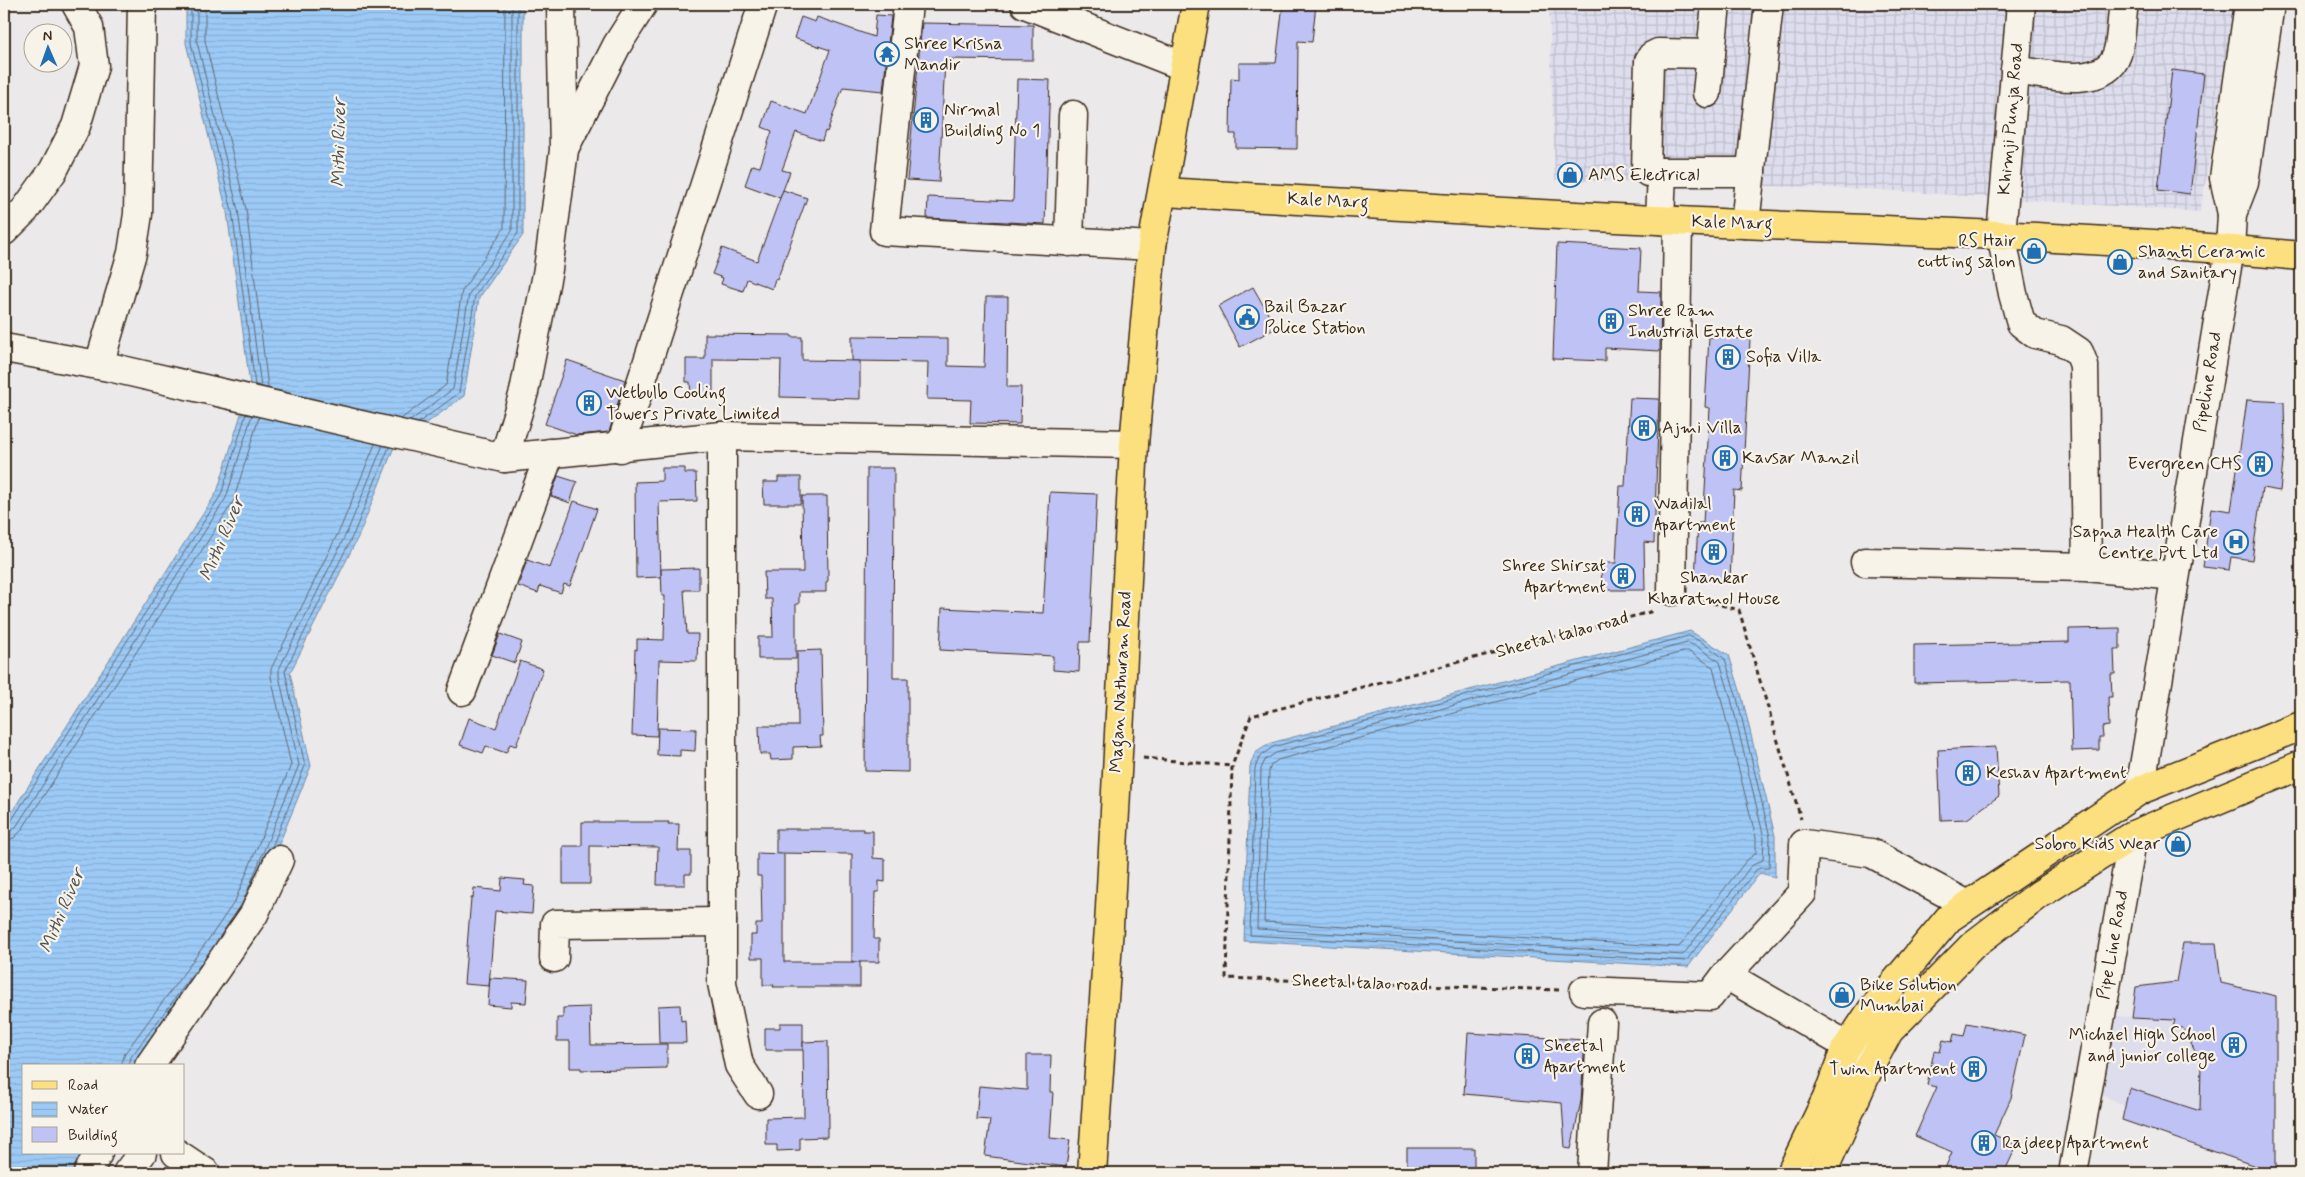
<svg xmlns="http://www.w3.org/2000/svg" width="2305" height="1177" font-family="Mynerve,sans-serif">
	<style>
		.built { fill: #dedded }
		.industrial { fill: url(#industrial-grid) }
		.water { fill: url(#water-rules); stroke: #758aa0 }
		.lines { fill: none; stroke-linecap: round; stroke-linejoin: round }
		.shore { stroke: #626a75; stroke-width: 1 }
		.building { fill: #bfc2f4; stroke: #3b2a1e }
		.minor-casing { stroke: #3b2a1e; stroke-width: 31 }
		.major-casing { stroke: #3b2a1e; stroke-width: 31 }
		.path { stroke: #3b2a1e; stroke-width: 3; stroke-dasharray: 5 4; stroke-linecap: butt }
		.minor { stroke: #f7f3e8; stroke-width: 28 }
		.major { stroke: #fce080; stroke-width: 28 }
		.labels { text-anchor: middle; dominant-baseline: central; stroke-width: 4.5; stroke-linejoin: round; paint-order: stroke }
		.poi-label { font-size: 18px; fill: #3b2a1e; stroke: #f7f3e8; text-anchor: start }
		.street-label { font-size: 18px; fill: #3b2a1e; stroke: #f7f3e8 }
		.water-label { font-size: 19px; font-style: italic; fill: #535254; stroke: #f7f3e8 }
	</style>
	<defs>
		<pattern id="industrial-grid" width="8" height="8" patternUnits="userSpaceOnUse" patternTransform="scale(1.25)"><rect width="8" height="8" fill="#dedded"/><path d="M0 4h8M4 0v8" fill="none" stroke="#bfbecb"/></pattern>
		<pattern id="water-rules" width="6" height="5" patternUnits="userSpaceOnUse" patternTransform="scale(1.25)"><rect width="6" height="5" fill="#9ccaf7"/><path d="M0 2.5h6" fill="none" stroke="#87aed3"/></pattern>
	</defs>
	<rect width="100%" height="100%" fill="#ece9ea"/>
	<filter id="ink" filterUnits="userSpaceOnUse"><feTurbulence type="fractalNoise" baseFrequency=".02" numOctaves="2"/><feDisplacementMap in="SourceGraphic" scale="10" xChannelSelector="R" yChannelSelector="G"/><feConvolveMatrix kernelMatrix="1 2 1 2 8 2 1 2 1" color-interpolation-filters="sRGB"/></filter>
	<g filter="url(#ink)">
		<!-- built -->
		<path class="built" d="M 2117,1016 L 2175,1020 L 2173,1027 L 2183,1028 L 2201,1063 L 2200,1111 L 2129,1088 L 2125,1106 L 2103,1095 Z"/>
		<!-- industrial -->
		<path class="industrial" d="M 1549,4 L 2237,4 L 2200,212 L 1867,189 L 1555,180 Z"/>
		<!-- water -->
		<g class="water">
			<path d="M 186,4 L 523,4 L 523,235 L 479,298 L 464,396 L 394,447 L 359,535 L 290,673 L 311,766 L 252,910 L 139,1066 L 24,1066 L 24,1153 L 87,1153 L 78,1173 L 4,1173 L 4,824 L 217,492 L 250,385 L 227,212 L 186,43 Z"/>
			<path d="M 1690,631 L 1729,655 L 1742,697 L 1775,836 L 1775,877 L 1760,873 L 1688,967 L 1244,941 L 1250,766 L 1255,753 L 1271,743 Z"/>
		</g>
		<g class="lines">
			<!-- shore -->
			<g class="shore">
				<path d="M 191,4 L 191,43 L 232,211 L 255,385"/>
				<path d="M 197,4 L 197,42 L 238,210 L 261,387"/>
				<path d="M 205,4 L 205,41 L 246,209 L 268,388"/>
				<path d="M 401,419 L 446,385 L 462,291 L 504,228 L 505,4"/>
				<path d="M 410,421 L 453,389 L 469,294 L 512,231 L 512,4"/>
				<path d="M 418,423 L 459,393 L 475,296 L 518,233 L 518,4"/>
				<path d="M 1689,636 L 1700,641 L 1725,659 L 1737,698 L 1770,837 L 1769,868 L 1760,868 L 1756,870 L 1686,961 L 1250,935 L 1255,768 L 1260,756 L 1273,747 Z"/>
				<path d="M 1688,643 L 1696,646 L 1720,662 L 1731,699 L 1764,838 L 1763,860 L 1751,866 L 1683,955 L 1257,929 L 1261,769 L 1265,760 L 1276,753 Z"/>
				<path d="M 1688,651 L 1713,667 L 1756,838 L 1756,853 L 1746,861 L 1679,947 L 1264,922 L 1269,771 L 1271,765 L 1278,760 Z"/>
				<path d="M 4,826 L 10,823 L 221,495 L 246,414"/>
				<path d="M 4,832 L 11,831 L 16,827 L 226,498 L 252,415"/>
				<path d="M 4,840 L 14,838 L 21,831 L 233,502 L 259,417"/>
				<path d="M 272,847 L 305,766 L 285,671 L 354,533 L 389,447"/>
				<path d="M 222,933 L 242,904 L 299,765 L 279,676 L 279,669 L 348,530 L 383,445"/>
				<path d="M 121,1066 L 125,1053 L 211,936 L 235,901 L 291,765 L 271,677 L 271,669 L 341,527 L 375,444"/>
				<path d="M 129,1066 L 131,1057 L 215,945"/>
			</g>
		</g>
		<!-- building -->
		<g class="building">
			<path d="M 1283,4 L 1316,4 L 1312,42 L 1298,41 L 1297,149 L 1236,148 L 1236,134 L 1230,134 L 1231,78 L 1239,79 L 1239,63 L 1276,63 Z"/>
			<path d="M 876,15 L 891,16 L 883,91 L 843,87 L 827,132 L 825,131 L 822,141 L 796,132 L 782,170 L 790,172 L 780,198 L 745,185 L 752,165 L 760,167 L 772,131 L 762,127 L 771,101 L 807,114 L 830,50 L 794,38 L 801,17 L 815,22 L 817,17 L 874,37 Z"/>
			<path d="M 922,23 L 1033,25 L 1033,60 L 945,59 L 939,182 L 907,180 Z"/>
			<path d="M 2172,70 L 2204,74 L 2190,194 L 2158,190 Z"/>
			<path d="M 1017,79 L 1050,80 L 1045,224 L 927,218 L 928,197 L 1013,201 Z"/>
			<path d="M 783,190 L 807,198 L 777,280 L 775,279 L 772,289 L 747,279 L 743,291 L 721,284 L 723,278 L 712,274 L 722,248 L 757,261 Z"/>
			<path d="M 1557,244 L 1641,248 L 1639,291 L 1661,292 L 1660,351 L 1605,348 L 1605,361 L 1553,359 Z"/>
			<path d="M 1253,287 L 1276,328 L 1240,347 L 1218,306 Z"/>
			<path d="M 986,297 L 1008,297 L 1007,387 L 1021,387 L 1020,424 L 970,423 L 971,400 L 927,399 L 928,362 L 852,361 L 852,336 L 938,337 L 938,339 L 948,339 L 948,366 L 984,367 Z"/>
			<path d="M 705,334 L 791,335 L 792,337 L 802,337 L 802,360 L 860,361 L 860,399 L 780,397 L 781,360 L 713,359 L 713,397 L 691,397 L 690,382 L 686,382 L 686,359 L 705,359 Z"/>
			<path d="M 1709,337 L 1750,339 L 1742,491 L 1734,490 L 1730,581 L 1695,579 L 1698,523 L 1703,523 L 1710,408 L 1705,407 Z"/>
			<path d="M 567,360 L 625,380 L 609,432 L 577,435 L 545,424 Z"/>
			<path d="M 1630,398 L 1659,399 L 1654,543 L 1644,542 L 1645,590 L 1602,590 L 1601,563 L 1616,563 L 1620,486 L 1625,486 Z"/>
			<path d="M 2247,400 L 2284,402 L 2285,444 L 2280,491 L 2262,488 L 2252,560 L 2231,557 L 2229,570 L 2203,567 L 2211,508 L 2231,511 Z"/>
			<path d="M 662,468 L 685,468 L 685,473 L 696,473 L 697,501 L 659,502 L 661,577 L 636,578 L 635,482 L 662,481 Z"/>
			<path d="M 867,468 L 894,468 L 893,678 L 908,678 L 908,772 L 865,771 Z"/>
			<path d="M 558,476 L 577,482 L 570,503 L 551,496 Z"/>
			<path d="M 778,477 L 801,477 L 801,504 L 764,504 L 763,482 L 778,482 Z"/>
			<path d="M 1050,492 L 1097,494 L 1090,642 L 1080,642 L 1079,672 L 1053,670 L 1053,656 L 940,650 L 942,608 L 1043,613 Z"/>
			<path d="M 802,496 L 827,496 L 828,581 L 826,582 L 826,592 L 799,592 L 799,604 L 796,604 L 796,659 L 758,659 L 758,637 L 773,637 L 772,599 L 765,599 L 764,572 L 803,572 Z"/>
			<path d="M 574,501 L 597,509 L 570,586 L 564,584 L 561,593 L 540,586 L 538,593 L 518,586 L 527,560 L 550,568 Z"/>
			<path d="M 699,568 L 699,590 L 684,590 L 687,634 L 698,634 L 697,661 L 659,660 L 657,736 L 632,735 L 635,649 L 637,650 L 637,639 L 664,640 L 665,596 L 662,596 L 661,569 Z"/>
			<path d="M 2120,628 L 2120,649 L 2114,649 L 2115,674 L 2111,674 L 2112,697 L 2108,697 L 2109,726 L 2102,727 L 2103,737 L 2099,737 L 2099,750 L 2072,751 L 2070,680 L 1914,683 L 1914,645 L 2069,642 L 2069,629 Z"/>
			<path d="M 500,634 L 522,642 L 515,663 L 492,655 Z"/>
			<path d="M 821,650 L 823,736 L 820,736 L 821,746 L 793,747 L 793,759 L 771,760 L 770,754 L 760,754 L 759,726 L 798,726 L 797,651 Z"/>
			<path d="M 520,661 L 543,669 L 516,746 L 510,744 L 506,753 L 486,746 L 483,753 L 460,745 L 469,718 L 496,728 Z"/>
			<path d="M 658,728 L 696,729 L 695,751 L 680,750 L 680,756 L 657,755 Z"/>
			<path d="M 1996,747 L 1999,796 L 1967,819 L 1941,820 L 1938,750 Z"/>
			<path d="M 582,822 L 669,822 L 668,824 L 679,824 L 678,851 L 691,851 L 691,874 L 685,874 L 685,885 L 657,885 L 658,847 L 590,846 L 590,884 L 563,884 L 563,846 L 582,846 Z"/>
			<path d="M 776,829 L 863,829 L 863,831 L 873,831 L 873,858 L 885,859 L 885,882 L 879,881 L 879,892 L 875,892 L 874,939 L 879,939 L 879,962 L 852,962 L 852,854 L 776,853 Z"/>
			<path d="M 757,853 L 784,854 L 784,962 L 860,962 L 860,987 L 773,987 L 774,985 L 763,985 L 763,958 L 751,958 L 751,935 L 756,935 L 756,924 L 762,924 L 761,876 L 757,876 Z"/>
			<path d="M 502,878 L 525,880 L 524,885 L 534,886 L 532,914 L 495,911 L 489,986 L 464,984 L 471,898 L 473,898 L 474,888 L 501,891 Z"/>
			<path d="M 2183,943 L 2216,943 L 2221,983 L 2276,996 L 2276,1173 L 2122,1120 L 2129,1088 L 2200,1111 L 2201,1063 L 2183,1028 L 2173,1027 L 2175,1020 L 2132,1018 L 2136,987 L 2176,982 Z"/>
			<path d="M 490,978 L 528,980 L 526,1003 L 511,1002 L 511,1007 L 488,1005 Z"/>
			<path d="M 680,1005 L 681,1021 L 685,1020 L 686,1043 L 659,1043 L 658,1006 Z"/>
			<path d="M 590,1007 L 591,1045 L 667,1044 L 667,1068 L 581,1070 L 581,1068 L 570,1068 L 570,1041 L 557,1041 L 557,1018 L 563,1018 L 563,1008 Z"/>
			<path d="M 780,1023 L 803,1023 L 803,1050 L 765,1050 L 765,1028 L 780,1028 Z"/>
			<path d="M 1967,1023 L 2025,1035 L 2011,1098 L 1994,1135 L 2017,1145 L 2004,1173 L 1943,1173 L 1952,1152 L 1915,1136 L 1937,1087 L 1927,1085 L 1934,1051 L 1940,1052 L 1943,1040 L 1952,1042 L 1954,1034 L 1964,1036 Z"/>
			<path d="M 1468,1033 L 1585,1040 L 1581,1101 L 1571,1149 L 1565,1148 L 1562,1103 L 1464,1094 Z"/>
			<path d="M 828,1041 L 829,1127 L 827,1127 L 827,1137 L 800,1138 L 800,1150 L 777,1151 L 777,1145 L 766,1145 L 766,1118 L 804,1117 L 803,1042 Z"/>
			<path d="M 1027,1055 L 1051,1055 L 1050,1092 L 1053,1092 L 1050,1138 L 1070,1140 L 1066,1167 L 985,1156 L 990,1120 L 976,1119 L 979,1086 L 1027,1090 Z"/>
			<rect x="1407" y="1148" width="67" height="25"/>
		</g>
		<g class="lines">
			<defs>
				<g id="minor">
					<path d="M 908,4 L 884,231 L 1152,246"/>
					<path d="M 1025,4 L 1183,66"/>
					<path d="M 2021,4 L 2001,234 L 2013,294 L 2021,323 L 2035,334 L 2061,340 L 2079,352 L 2084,365 L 2087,567"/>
					<path d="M 1711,54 L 1658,53 L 1652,56 L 1649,61 L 1646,170 L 1648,172 L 1751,172"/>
					<path d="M 2015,70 C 2044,74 2105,90 2117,54 C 2122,39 2121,20 2124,4"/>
					<path d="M 1707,93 L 1716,4"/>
					<path d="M 566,145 L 617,45 L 643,4"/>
					<path d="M 2232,214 L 2224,178 L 2249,4"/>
					<path d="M 1660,220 L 1662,172"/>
					<path d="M 1745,224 L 1769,4"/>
					<path d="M 4,231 L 25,210 L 53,171 L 76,126 L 94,66 L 89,27 L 76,4"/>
					<path d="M 1069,242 L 1073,115"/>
					<path d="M 4,348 L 109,367 L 504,458 L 722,436 L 1134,444"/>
					<path d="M 99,365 L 132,253 L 138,214 L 142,4"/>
					<path d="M 722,436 L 722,983 L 739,1065 L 758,1094"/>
					<path d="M 620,448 L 763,4"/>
					<path d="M 504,458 L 524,392 L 548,269 L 564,150 L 561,4"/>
					<path d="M 1865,562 L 2087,567 L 2175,576"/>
					<path d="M 1672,591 L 1678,221"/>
					<path d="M 462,691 L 550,453"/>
					<path d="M 2140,790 L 2230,249 L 2232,214 L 2244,183 L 2270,4"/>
					<path d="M 554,958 L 555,924 L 722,922"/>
					<path d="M 1726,975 L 1802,893 L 1804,844 L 1871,853 L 1968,905"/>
					<path d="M 1584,991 L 1710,996 L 1726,975 L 1848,1046 L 1875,1057"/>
					<path d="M 149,1066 L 254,914 L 279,860"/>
					<path d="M 176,1153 L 206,1173"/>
					<path d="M 88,1173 L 98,1153"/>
					<path d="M 127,1173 L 142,1153"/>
					<path d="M 1592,1173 L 1602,1023"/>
					<path d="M 2073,1173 L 2133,835"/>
				</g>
				<g id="major">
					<path d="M 1163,192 C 1334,202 1506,213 1678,221 C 1886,231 2094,236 2301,256"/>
					<path d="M 1092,1173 L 1109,927 L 1134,444 L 1152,246 L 1196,4"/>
					<path d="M 1791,1173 L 1827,1098 L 1845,1050 L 1871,1011 L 1949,918 L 2140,790 L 2301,726"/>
					<path d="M 1822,1173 L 1869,1068 L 1889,1031 L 1973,945 L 2040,894 L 2133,835 L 2301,765"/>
				</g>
			</defs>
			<!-- minor casing -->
			<use href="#minor" class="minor-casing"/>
			<!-- major casing -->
			<use href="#major" class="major-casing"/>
			<!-- path -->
			<g class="path">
				<path d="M 1695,598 L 1739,610 L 1801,819"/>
				<path d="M 1143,758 L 1232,766"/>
				<path d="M 1559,990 L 1226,978 L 1232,766 L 1251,716 L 1650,612 L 1654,609"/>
			</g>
			<!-- minor -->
			<use href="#minor" class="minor"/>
			<!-- major -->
			<use href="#major" class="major"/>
		</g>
	</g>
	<!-- icons -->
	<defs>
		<symbol id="temple-ring" viewBox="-11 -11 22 22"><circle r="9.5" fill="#f7f3e8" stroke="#1f6fb2" stroke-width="1.5"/><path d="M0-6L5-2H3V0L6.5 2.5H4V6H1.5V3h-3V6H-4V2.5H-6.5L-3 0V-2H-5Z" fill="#1f6fb2"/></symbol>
		<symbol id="building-ring" viewBox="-11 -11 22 22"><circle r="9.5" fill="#f7f3e8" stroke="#1f6fb2" stroke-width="1.5"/><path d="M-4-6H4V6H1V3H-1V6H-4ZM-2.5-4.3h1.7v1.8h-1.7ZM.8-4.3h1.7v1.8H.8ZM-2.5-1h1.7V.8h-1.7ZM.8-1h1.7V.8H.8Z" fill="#1f6fb2"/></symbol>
		<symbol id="shop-ring" viewBox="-11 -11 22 22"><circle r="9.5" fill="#f7f3e8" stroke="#1f6fb2" stroke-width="1.5"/><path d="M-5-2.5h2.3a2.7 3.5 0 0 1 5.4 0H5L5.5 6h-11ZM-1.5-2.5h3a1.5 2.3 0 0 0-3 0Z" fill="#1f6fb2"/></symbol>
		<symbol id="civic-ring" viewBox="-11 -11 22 22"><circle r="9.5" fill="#f7f3e8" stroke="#1f6fb2" stroke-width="1.5"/><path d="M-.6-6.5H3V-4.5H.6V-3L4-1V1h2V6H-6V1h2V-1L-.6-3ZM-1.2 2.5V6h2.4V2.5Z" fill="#1f6fb2"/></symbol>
		<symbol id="hospital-ring" viewBox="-11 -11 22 22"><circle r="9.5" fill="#f7f3e8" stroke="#1f6fb2" stroke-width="1.5"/><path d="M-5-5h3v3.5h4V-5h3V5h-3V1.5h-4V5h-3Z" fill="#1f6fb2"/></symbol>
	</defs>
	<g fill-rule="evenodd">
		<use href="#temple-ring" x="873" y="40" width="28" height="28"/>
		<use href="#building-ring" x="912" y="106" width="28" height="28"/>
		<use href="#shop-ring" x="1556" y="161" width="28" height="28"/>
		<use href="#shop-ring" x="2020" y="237" width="28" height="28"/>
		<use href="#shop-ring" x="2106" y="248" width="28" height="28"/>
		<use href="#civic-ring" x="1233" y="303" width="28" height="28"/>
		<use href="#building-ring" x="1597" y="307" width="28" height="28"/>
		<use href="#building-ring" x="1714" y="343" width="28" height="28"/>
		<use href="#building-ring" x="575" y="389" width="28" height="28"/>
		<use href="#building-ring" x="1630" y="414" width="28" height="28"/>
		<use href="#building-ring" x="1711" y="444" width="28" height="28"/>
		<use href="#building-ring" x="2246" y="450" width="28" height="28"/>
		<use href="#building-ring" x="1623" y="500" width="28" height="28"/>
		<use href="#hospital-ring" x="2222" y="528" width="28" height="28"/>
		<use href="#building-ring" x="1700" y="538" width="28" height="28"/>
		<use href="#building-ring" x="1609" y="562" width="28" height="28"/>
		<use href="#building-ring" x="1954" y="759" width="28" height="28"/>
		<use href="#shop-ring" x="2164" y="830" width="28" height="28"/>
		<use href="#shop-ring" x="1828" y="981" width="28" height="28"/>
		<use href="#building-ring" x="2220" y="1031" width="28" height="28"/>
		<use href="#building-ring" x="1513" y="1042" width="28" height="28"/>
		<use href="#building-ring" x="1960" y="1055" width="28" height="28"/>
		<use href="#building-ring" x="1970" y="1129" width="28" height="28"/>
	</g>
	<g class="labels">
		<!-- poi labels -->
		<g class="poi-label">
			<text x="904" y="44">Shree Krisna<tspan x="904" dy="21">Mandir</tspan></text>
			<text x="944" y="110">Nirmal<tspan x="944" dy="21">Building No 1</tspan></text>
			<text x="1588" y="175">AMS Electrical</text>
			<text x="2016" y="241" text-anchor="end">RS Hair<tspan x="2016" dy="21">cutting salon</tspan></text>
			<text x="2138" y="252">Shanti Ceramic<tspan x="2138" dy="21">and Sanitary</tspan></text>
			<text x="1264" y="307">Bail Bazar<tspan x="1264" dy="21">Police Station</tspan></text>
			<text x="1628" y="311">Shree Ram<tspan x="1628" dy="21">Industrial Estate</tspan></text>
			<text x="1746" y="357">Sofia Villa</text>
			<text x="606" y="393">Wetbulb Cooling<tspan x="606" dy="21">Towers Private Limited</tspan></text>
			<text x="1662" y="428">Ajmi Villa</text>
			<text x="1742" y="458">Kavsar Manzil</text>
			<text x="2242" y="464" text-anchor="end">Evergreen CHS</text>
			<text x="1654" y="504">Wadilal<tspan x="1654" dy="21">Apartment</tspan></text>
			<text x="2218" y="532" text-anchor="end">Sapna Health Care<tspan x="2218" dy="21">Centre Pvt Ltd</tspan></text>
			<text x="1606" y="566" text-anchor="end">Shree Shirsat<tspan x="1606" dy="21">Apartment</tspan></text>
			<text x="1714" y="578" text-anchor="middle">Shankar<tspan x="1714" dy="21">Kharatmol House</tspan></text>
			<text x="1986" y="773">Keshav Apartment</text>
			<text x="2160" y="844" text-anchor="end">Sobro Kids Wear</text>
			<text x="1860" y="985">Bike Solution<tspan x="1860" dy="21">Mumbai</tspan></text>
			<text x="2216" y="1035" text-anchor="end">Michael High School<tspan x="2216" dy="21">and junior college</tspan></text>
			<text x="1544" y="1046">Sheetal<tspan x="1544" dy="21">Apartment</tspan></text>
			<text x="1956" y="1069" text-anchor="end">Twin Apartment</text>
			<text x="2002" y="1143">Rajdeep Apartment</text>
		</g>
		<!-- street labels -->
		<g class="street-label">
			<text transform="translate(2011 119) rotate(-85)">Khimji Punja Road</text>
			<text transform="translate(1328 201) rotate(3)">Kale Marg</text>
			<text transform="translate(1732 223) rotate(2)">Kale Marg</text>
			<text transform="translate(2208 382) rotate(-81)">Pipeline Road</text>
			<text transform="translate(1562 635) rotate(-15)">Sheetal talao road</text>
			<text transform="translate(1121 682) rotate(-87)">Magan Nathuram Road</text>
			<text transform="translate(2113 945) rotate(-80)">Pipe Line Road</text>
			<text transform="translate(1360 983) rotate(2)">Sheetal talao road</text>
		</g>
		<!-- water labels -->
		<g class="water-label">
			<text transform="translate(339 143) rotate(-89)">Mithi River</text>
			<text transform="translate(222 539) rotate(-67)">Mithi River</text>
			<text transform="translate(62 911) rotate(-67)">Mithi River</text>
		</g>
	</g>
	<!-- margin -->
	<rect width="2305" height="1177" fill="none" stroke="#f7f3e8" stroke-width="20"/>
	<rect x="10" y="10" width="2285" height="1157" fill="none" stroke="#3b2a1e" stroke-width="2" filter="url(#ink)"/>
	<!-- legend -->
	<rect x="22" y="1064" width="162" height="90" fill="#f7f3e8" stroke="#aca397"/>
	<rect x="32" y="1081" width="25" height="8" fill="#fce080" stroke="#aca397"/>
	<text x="68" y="1090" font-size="15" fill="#3b2a1e">Road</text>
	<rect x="32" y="1102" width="25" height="15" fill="url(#water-rules)" stroke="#aca397"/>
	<text x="68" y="1114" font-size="15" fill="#3b2a1e">Water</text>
	<rect x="32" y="1127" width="25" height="15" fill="#bfc2f4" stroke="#aca397"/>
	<text x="68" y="1140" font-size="15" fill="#3b2a1e">Building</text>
	<!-- north arrow -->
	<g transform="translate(48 48) rotate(358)"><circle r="24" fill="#f7f3e8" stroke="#aca397"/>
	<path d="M0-4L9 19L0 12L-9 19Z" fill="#1f6fb2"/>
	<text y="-8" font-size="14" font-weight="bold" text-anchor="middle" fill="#3b2a1e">N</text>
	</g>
</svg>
